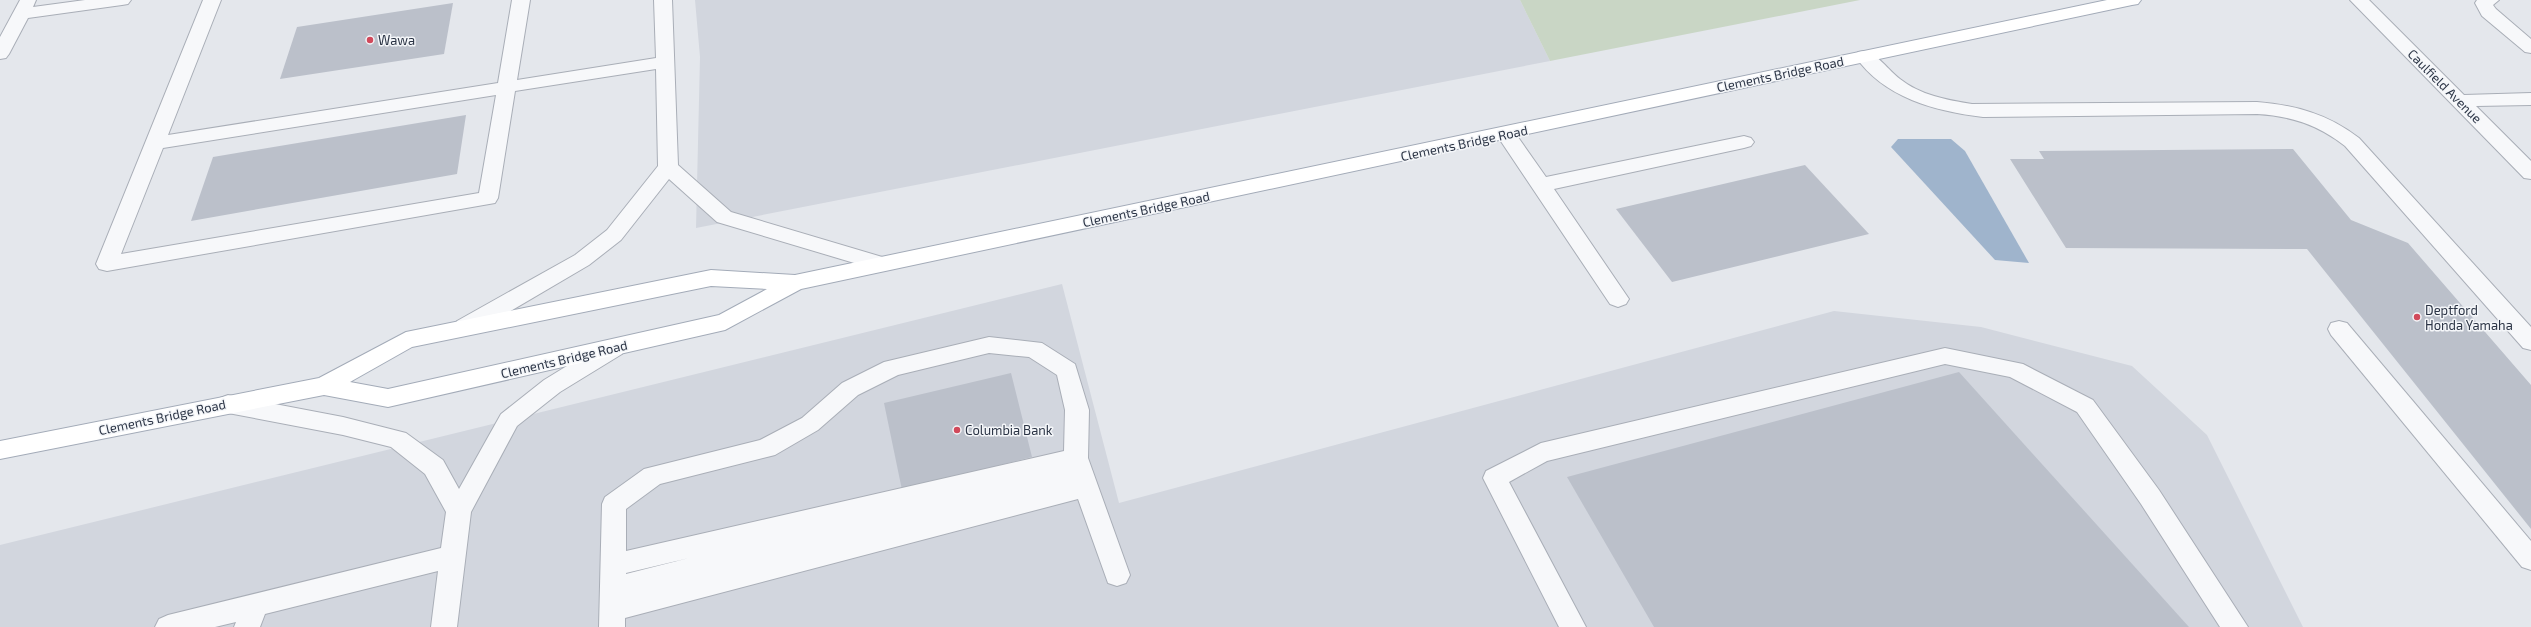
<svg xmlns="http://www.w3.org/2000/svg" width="2531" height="627" font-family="'Exo 2',sans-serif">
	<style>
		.built { fill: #d2d6de }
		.green { fill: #c9d6c5 }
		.water { fill: #9fb4cc }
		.building { fill: #bbc0ca }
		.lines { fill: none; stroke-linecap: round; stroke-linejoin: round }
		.minor-casing { stroke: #a9aeb7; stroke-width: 2 }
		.major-casing { stroke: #a3abb8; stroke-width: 2 }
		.minor { fill: #f7f8fa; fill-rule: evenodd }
		.major { fill: #fff; fill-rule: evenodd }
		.poi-dot { fill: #d1495b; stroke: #f4f6f9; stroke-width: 1.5 }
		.labels { text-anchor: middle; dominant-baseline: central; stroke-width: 3; stroke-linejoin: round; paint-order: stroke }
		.poi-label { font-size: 13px; fill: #2b3445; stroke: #f4f6f9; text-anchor: start }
		.street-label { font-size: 13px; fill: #2b3445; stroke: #f4f6f9 }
	</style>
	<rect width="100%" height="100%" fill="#e4e7ec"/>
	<!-- built -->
	<g class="built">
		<path d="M 695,0 L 1520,0 L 1550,61 L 696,228 L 700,57 Z"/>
		<path d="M 1062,284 L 1119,503 L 1834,311 L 1981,327 L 2132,366 L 2207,435 L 2303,627 L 0,627 L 0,545 Z"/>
	</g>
	<!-- green -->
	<path class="green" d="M 1520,0 L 1860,0 L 1550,61 Z"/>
	<!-- water -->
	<path class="water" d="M 1898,139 L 1951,139 L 1965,151 L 2029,263 L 1995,260 L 1891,147 Z"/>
	<!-- building -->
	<g class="building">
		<path d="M 453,3 L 444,54 L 280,79 L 297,27 Z"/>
		<path d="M 466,115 L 457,174 L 191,221 L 213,157 Z"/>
		<path d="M 2293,149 L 2351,220 L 2408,243 L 2531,385 L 2531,529 L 2307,249 L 2066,248 L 2010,159 L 2044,159 L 2039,151 Z"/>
		<path d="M 1805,165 L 1869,234 L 1672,282 L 1616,209 Z"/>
		<path d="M 1959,372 L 2189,627 L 1654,627 L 1567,477 Z"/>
		<path d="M 1011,373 L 1032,457 L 902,490 L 884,403 Z"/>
	</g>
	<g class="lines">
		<defs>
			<g id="minor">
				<path d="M 20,0 L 36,0 L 33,7 L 85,0 L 131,0 L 128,4 L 122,5 L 28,18 L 9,54 L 6,58 L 0,59 L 0,37 Z"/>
				<path d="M 203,0 L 221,0 L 168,135 L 498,83 L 512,0 L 530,0 L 517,80 L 656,58 L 654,0 L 672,0 L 678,165 L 731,212 L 889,259 L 892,264 L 889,269 L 881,271 L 717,222 L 669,179 L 621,240 L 589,265 L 473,333 L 465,335 L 457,333 L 454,327 L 457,321 L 575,255 L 607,230 L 658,166 L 656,69 L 515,91 L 498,198 L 495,203 L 107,271 L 99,269 L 96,264 ZM 496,95 L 479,193 L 121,254 L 163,148 Z"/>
				<path d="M 2350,0 L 2369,0 L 2464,95 L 2531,93 L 2531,105 L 2476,106 L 2531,161 L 2531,179 L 2524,178 Z"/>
				<path d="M 2477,0 L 2499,0 L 2493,5 L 2496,9 L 2531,39 L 2531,53 L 2525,52 L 2482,16 L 2475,3 Z"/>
				<path d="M 1864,51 C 1878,54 1888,70 1900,79 C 1920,95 1947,100 1972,104 L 2257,102 C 2295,105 2328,114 2359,138 L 2531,327 L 2531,350 L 2523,348 L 2345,146 C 2318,125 2291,116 2257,114 L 1983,117 C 1935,111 1884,98 1855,56 L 1858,52 Z"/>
				<path d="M 1506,128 L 1513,130 L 1546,177 L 1744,136 L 1751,138 L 1754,142 L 1751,146 L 1744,148 L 1554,189 L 1629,299 L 1626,304 L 1618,307 L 1610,304 L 1496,134 L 1499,130 Z"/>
				<path d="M 2339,321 L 2347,323 L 2531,541 L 2531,570 L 2522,567 L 2331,335 L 2328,329 L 2331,323 Z"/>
				<path d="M 989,337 L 1042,343 L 1075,364 L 1089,410 L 1088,458 L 1130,575 L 1126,583 L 1117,586 L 1108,583 L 1078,499 L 625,618 L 625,627 L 599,627 L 602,504 L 605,497 L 644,469 L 760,440 L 802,418 L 842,383 L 884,362 ZM 989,353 L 1029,357 L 1057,375 L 1065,410 L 1064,451 L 626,551 L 626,509 L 660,484 L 775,455 L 818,430 L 858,395 L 898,375 ZM 689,558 L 626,574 L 626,573 Z"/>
				<path d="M 614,340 L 622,342 L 625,348 L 622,354 L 560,392 L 517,426 L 471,512 L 457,627 L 431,627 L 438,571 L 265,614 L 260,627 L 234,627 L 236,622 L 215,627 L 155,627 L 159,619 L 168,615 L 441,548 L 446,512 L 425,474 L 391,447 L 343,435 L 228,413 L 220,410 L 216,404 L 220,398 L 228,395 L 343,417 L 406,433 L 443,460 L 459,489 L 501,414 L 544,380 L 606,342 Z"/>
				<path d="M 1945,348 L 2023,364 L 2093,400 L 2159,490 L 2248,627 L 2220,627 L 2141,504 L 2077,412 L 2010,377 L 1945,364 L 1547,461 L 1509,482 L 1586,627 L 1559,627 L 1483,478 L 1486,471 L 1541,443 Z"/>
			</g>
			<path id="major" d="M 2107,0 L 2141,0 L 2138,4 L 2132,5 L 801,289 L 725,330 L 388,407 L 324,395 L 0,459 L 0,441 L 319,378 L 406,332 L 711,270 L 795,275 ZM 711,286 L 767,289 L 719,315 L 388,389 L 350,382 L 412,347 Z"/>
		</defs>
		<!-- minor casing -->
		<use href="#minor" class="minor-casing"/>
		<!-- major casing -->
		<use href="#major" class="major-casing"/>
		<!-- minor -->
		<use href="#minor" class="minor"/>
		<!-- major -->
		<use href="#major" class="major"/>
	</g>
	<!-- markers -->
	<g class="poi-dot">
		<circle cx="370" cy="40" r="4"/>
		<circle cx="2417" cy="317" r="4"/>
		<circle cx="957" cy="430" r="4"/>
	</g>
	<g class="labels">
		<!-- poi labels -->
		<g class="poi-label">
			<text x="378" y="40">Wawa</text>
			<text x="2425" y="310">Deptford<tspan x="2425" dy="15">Honda Yamaha</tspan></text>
			<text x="965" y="430">Columbia Bank</text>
		</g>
		<!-- street labels -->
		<g class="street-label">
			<text transform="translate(1780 74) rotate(-12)">Clements Bridge Road</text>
			<text transform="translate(2445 86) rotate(45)">Caulfield Avenue</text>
			<text transform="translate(1464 143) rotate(-12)">Clements Bridge Road</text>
			<text transform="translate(1146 209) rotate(-12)">Clements Bridge Road</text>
			<text transform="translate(564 359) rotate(-13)">Clements Bridge Road</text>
			<text transform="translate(162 417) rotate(-12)">Clements Bridge Road</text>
		</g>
	</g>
</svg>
